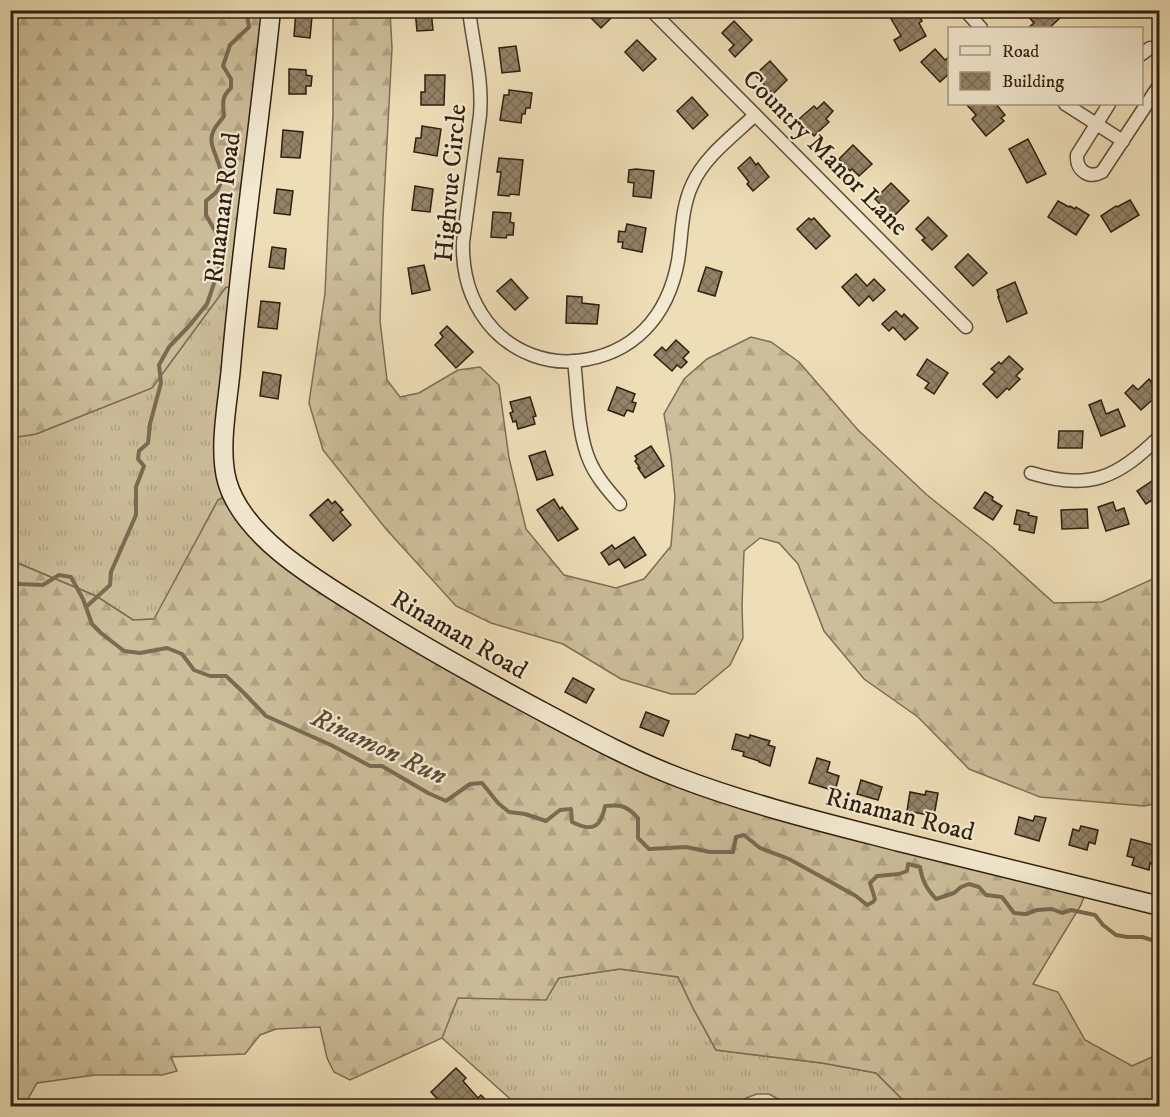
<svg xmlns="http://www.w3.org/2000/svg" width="1170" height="1117" font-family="'IM FELL DW Pica',serif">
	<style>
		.grass { fill: url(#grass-tufts); stroke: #7e6e55; stroke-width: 1.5 }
		.forest { fill: url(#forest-firs); stroke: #7e6e55; stroke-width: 1.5 }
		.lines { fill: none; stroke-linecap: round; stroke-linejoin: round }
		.stream { stroke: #7a6b52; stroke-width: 4 }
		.building { fill: url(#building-cross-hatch); stroke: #2e1f0f; stroke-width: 1.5 }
		.street-casing { stroke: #5e4f39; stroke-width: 15 }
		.secondary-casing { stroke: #2e1f0f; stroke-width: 21 }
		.street { stroke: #f4ead1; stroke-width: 12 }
		.secondary { stroke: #f4ead1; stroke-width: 18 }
		.labels { text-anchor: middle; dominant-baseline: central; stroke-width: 4.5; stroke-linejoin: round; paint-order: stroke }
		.street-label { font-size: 26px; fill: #2e1f0f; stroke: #f4ead1 }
		.water-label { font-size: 27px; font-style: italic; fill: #5a4b36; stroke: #f4ead1 }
	</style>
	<defs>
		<pattern id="grass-tufts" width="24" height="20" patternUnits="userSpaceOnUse" patternTransform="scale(1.5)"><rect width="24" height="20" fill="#cdbe9b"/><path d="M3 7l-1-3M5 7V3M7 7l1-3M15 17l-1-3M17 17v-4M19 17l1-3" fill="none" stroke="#b0a384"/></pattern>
		<pattern id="forest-firs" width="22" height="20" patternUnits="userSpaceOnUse" patternTransform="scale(1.5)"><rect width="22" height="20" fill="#cdbe9b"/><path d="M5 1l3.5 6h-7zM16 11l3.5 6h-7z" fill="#b0a384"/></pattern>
		<pattern id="building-cross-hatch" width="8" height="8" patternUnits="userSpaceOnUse" patternTransform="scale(1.5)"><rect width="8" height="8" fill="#928267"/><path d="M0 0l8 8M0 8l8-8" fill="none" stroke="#786a53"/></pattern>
	</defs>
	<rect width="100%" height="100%" fill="#eedeb8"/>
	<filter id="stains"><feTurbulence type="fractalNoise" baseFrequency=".00333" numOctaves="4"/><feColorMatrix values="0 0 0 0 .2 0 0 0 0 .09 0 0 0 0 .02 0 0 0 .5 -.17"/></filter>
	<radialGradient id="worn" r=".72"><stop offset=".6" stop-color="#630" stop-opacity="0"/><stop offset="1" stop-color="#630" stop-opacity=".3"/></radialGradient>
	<!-- grass -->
	<g class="grass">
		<path d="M 226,287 L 239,288 L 235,327 L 231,493 L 218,500 L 155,619 L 133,620 L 96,596 L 11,560 L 10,438 L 36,434 L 152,388 Z"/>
		<path d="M 620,969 L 678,977 L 693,1008 L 716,1050 L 822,1063 L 876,1073 L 909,1106 L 791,1106 L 769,1094 L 757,1094 L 746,1098 L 738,1106 L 518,1106 L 442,1038 L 457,998 L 559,978 Z"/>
	</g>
	<!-- forest -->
	<g class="forest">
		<path d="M 10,11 L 271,11 L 239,288 L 226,287 L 152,388 L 36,434 L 11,438 Z"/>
		<path d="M 333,11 L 390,11 L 392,48 L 383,218 L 380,321 L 387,380 L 400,397 L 419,393 L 458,370 L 480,367 L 499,385 L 509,458 L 526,529 L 564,575 L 616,588 L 644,579 L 671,546 L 675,497 L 671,457 L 664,414 L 684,379 L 707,359 L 751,337 L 771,342 L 799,362 L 858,430 L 927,495 L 992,547 L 1054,603 L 1102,602 L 1153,579 L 1159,571 L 1159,803 L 1144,806 L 1040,797 L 969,769 L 918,717 L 864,679 L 824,631 L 798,564 L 779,543 L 760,538 L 744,551 L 742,606 L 743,638 L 730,665 L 695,694 L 671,694 L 621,679 L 563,644 L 491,623 L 456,606 L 386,529 L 323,450 L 309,403 L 325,293 L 333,114 Z"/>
		<path d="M 231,493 L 313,578 L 643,763 L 1087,889 L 1081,905 L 1033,984 L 1058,992 L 1085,1040 L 1132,1066 L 1159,1054 L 1159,1106 L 909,1106 L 876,1073 L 822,1063 L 716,1050 L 693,1008 L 678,977 L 620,969 L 559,978 L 546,1000 L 458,998 L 442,1038 L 350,1080 L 334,1072 L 327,1058 L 320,1027 L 276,1029 L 260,1035 L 245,1054 L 171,1057 L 177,1071 L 162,1075 L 95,1075 L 37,1083 L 24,1106 L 11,1106 L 10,560 L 96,596 L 133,620 L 154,619 L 218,500 Z"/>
	</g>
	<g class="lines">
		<!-- stream -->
		<g class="stream">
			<path d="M 10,576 L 11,579 L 19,584 L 43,585 L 59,575 L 71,577 L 83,599 L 92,624 L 101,633 L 124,651 L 140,653 L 167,648 L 182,654 L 194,670 L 210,676 L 226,676 L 244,693 L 266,716 L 331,745 L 370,766 L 382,766 L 428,793 L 446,801 L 470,784 L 482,783 L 498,803 L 509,812 L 525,814 L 546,821 L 560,810 L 571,809 L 572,822 C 592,832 601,828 605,806 C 621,804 627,806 638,818 L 638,838 L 649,849 L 686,847 L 710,852 L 733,852 L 736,837 L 744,835 L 760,848 L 789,859 L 856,896 L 867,905 L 873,902 L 875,899 L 870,883 L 877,876 L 899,874 L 907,871 L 908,864 L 920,867 C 922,881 927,889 936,899 L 954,893 L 961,887 L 969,884 L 979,887 L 986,895 L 1002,897 L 1014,913 L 1026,914 L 1037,910 L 1052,909 L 1062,913 L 1071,910 L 1095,915 L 1103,925 L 1116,935 L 1127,937 L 1142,937 L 1152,940 L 1160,944"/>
			<path d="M 86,607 L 110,585 L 111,572 L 136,515 L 136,487 L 144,466 L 138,459 L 139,451 L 148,443 L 150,424 L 161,383 L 159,365 L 169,347 L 189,326 L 207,304 L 221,263 L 219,238 L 206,215 L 206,201 C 209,198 214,195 217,191 C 231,169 205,149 213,132 C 215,126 221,121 224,116 C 223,104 221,97 231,88 L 231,79 L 223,66 L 230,45 L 249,27 L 246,10"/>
		</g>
	</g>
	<!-- building -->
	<g class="building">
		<path d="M 296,10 L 309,10 L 309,15 L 312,16 L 310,38 L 294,36 Z"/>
		<path d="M 415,10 L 431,10 L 433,30 L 417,31 Z"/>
		<path d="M 583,10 L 607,10 L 613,16 L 601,28 Z"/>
		<path d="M 897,10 L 917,10 L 922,21 L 919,23 L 926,36 L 900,51 L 894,40 L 901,36 L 889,15 Z"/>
		<path d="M 1023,10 L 1052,10 L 1059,19 L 1049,28 L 1028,28 L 1034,23 Z"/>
		<path d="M 734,21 L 752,40 L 735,57 L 729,50 L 734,45 L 722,33 Z"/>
		<path d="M 637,40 L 656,59 L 643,71 L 625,52 Z"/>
		<path d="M 516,46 L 520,71 L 502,73 L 499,48 Z"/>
		<path d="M 935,49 L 945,60 L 950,56 L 950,73 L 940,82 L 921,62 Z"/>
		<path d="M 770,61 L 787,80 L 773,94 L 755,75 Z"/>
		<path d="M 289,69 L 306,70 L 306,75 L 312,76 L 311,86 L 306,86 L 306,94 L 289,94 Z"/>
		<path d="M 425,75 L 445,75 L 444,105 L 421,105 L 421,92 L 425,92 Z"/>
		<path d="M 509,90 L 532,93 L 530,108 L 526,108 L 525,114 L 522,114 L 521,123 L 500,120 L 504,95 L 509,95 Z"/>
		<path d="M 692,97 L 708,115 L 693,129 L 677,111 Z"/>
		<path d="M 824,102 L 833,111 L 826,119 L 829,122 L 814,136 L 799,119 L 814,106 L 817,109 Z"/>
		<path d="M 966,104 L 996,104 L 1005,115 L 1001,118 L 1004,121 L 986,136 L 972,119 L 976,115 Z"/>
		<path d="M 422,126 L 441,129 L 437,156 L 414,152 L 416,138 L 421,138 Z"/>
		<path d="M 283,130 L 303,132 L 300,158 L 281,157 Z"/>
		<path d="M 1028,139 L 1046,174 L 1027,183 L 1009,149 Z"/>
		<path d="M 853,145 L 872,164 L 859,176 L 852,169 L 850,171 L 839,159 Z"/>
		<path d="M 750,157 L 756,165 L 758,163 L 769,177 L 753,191 L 747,184 L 749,182 L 738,168 Z"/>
		<path d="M 499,158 L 523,160 L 519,195 L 510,194 L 509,196 L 498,195 L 501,172 L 497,172 Z"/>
		<path d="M 636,169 L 654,171 L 651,198 L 633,196 L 634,183 L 628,182 L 629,170 Z"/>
		<path d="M 891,183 L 909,201 L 893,217 L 875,199 Z"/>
		<path d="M 415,186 L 433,189 L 430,212 L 412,210 Z"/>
		<path d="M 277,189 L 293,191 L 290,215 L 274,213 Z"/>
		<path d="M 1130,200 L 1139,215 L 1111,232 L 1101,216 L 1116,206 L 1117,207 Z"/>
		<path d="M 1058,201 L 1069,207 L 1070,206 L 1075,209 L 1076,207 L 1089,215 L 1076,235 L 1048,217 Z"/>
		<path d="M 493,212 L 511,213 L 510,222 L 514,223 L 513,235 L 507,235 L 506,238 L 491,237 Z"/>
		<path d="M 928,217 L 947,236 L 932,250 L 922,240 L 925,238 L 916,229 Z"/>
		<path d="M 809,218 L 811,220 L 814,218 L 830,236 L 816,249 L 797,229 Z"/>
		<path d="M 627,224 L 646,228 L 642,252 L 622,248 L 623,242 L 618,242 L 619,231 L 625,232 Z"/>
		<path d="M 272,247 L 286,249 L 284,269 L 269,267 Z"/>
		<path d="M 968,254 L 987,273 L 973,286 L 955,267 Z"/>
		<path d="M 424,265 L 430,290 L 412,294 L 408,268 Z"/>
		<path d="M 706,267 L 722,272 L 715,296 L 698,291 Z"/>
		<path d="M 856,274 L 867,286 L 874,279 L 885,290 L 873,301 L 869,296 L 859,306 L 842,287 Z"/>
		<path d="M 511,279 L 528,298 L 515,310 L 497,291 Z"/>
		<path d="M 1015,282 L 1027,313 L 1007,322 L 998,297 L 999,297 L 997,290 Z"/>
		<path d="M 567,296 L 582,297 L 582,303 L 599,305 L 597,324 L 566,323 Z"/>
		<path d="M 261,301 L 280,303 L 277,329 L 258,327 Z"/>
		<path d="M 896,311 L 902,317 L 904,314 L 918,328 L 905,340 L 893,327 L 889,331 L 882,324 Z"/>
		<path d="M 447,326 L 473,352 L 456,368 L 435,345 L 443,337 L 440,333 Z"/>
		<path d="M 676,340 L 689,352 L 683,358 L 687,362 L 681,368 L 677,365 L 672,371 L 654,355 L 662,347 L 666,351 Z"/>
		<path d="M 1009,356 L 1023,369 L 1016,376 L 1020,379 L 1009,390 L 1007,388 L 997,398 L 983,384 L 995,372 L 991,369 L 999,362 L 1001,364 Z"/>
		<path d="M 927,359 L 948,373 L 934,394 L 925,388 L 929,383 L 917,375 Z"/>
		<path d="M 263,372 L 281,375 L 278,399 L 260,396 Z"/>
		<path d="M 1149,379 L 1160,390 L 1160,393 L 1141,410 L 1125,393 L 1133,385 L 1138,390 Z"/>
		<path d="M 617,387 L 635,394 L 632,402 L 636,403 L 633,412 L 627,410 L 624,416 L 608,410 Z"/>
		<path d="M 530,397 L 536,416 L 533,417 L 535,424 L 518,429 L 516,421 L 513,422 L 510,413 L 513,412 L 510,402 Z"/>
		<path d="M 1101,400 L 1106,414 L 1118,409 L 1125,426 L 1101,436 L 1089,405 Z"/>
		<path d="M 1059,431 L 1083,431 L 1082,448 L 1058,448 Z"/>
		<path d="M 651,446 L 664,466 L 645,478 L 638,468 L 640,468 L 635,461 L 637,459 L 635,456 Z"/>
		<path d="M 545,451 L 553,475 L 537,480 L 529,456 Z"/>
		<path d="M 1155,479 L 1160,485 L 1160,495 L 1146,504 L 1137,491 Z"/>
		<path d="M 985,492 L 993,497 L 992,500 L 1002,506 L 993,520 L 974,508 Z"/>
		<path d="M 328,499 L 332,504 L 335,501 L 343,510 L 340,512 L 351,525 L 333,541 L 310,515 Z"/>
		<path d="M 554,499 L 560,509 L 562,507 L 578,529 L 558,541 L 537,510 Z"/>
		<path d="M 1113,502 L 1116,511 L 1124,508 L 1129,524 L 1106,531 L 1098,507 Z"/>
		<path d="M 1087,509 L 1088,528 L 1062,529 L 1061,510 Z"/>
		<path d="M 1017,510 L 1029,513 L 1028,515 L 1037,517 L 1034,533 L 1019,530 L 1020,525 L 1014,524 Z"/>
		<path d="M 634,537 L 646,555 L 625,568 L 619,559 L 609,565 L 601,553 L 612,545 L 615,549 Z"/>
		<path d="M 573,678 L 594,689 L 586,703 L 565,692 Z"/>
		<path d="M 646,712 L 669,721 L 663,736 L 640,727 Z"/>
		<path d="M 736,734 L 749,738 L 750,735 L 770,741 L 768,745 L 775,747 L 770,766 L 759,762 L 759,761 L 743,756 L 744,752 L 732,749 Z"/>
		<path d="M 817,758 L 830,762 L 827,772 L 839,776 L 835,791 L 809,783 Z"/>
		<path d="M 861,780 L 882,787 L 878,800 L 857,794 Z"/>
		<path d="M 926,791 L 938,793 L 934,816 L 907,811 L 910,792 L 925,795 Z"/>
		<path d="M 1035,816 L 1046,818 L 1039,841 L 1015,834 L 1019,817 L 1033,821 Z"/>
		<path d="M 1081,826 L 1098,830 L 1095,844 L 1089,842 L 1087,850 L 1069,845 L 1073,829 L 1079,831 Z"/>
		<path d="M 1131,839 L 1157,846 L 1152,864 L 1150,863 L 1149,870 L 1132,865 L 1134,858 L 1127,856 Z"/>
		<path d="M 456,1068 L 466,1078 L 463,1081 L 478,1098 L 481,1095 L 492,1107 L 445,1107 L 431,1092 Z"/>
	</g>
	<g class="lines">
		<defs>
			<g id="street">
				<path d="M 469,10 C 473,46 483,78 480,115 L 463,242 C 462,275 472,306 494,330 C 515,352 546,364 576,361 C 634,355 668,316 678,261 C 682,236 681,209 692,185 C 704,157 733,136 755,115"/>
				<path d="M 651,10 L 966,327"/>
				<path d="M 965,10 L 981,28"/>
				<path d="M 1142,54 L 1150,48 L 1160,49"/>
				<path d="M 1065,104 L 1123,141"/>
				<path d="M 1109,104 L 1077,155 C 1076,171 1089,179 1102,172 L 1160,84"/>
				<path d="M 574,361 C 578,393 577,433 590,462 C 597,478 609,491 620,504"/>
				<path d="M 1031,473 C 1089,491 1118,478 1160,436"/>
			</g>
			<path id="secondary" d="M 271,10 C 259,130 241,248 231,367 C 228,402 218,448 227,481 C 243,539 322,583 370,613 C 428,650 489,683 549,715 C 592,738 635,761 680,778 C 751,805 826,823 900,842 C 986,864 1073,885 1160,906"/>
		</defs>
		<!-- street casing -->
		<use href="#street" class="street-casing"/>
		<!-- secondary casing -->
		<use href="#secondary" class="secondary-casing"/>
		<!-- street -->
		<use href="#street" class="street"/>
		<!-- secondary -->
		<use href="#secondary" class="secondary"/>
	</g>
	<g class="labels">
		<!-- street labels -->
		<g class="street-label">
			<text transform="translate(825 153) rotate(45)">Country Manor Lane</text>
			<text transform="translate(451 183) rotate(-85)">Highvue Circle</text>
			<text transform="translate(223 208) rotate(-83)">Rinaman Road</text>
			<text transform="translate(459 635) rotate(30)">Rinaman Road</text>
			<text transform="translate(900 815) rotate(14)">Rinaman Road</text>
		</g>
		<!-- water labels -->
		<g class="water-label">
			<text transform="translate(379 747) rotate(25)">Rinamon Run</text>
		</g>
	</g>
	<!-- margin -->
	<rect width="1170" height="1117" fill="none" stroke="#eedeb8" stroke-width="36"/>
	<rect x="12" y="12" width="1146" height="1093" fill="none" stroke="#2e1f0f" stroke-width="3"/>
	<rect x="18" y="18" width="1134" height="1081" fill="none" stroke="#2e1f0f" stroke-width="1.5"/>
	<!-- legend -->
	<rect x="948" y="27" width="195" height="78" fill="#f4ead1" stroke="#a59983" stroke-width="1.5"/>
	<rect x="960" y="46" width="30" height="9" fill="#f4ead1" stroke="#a59983" stroke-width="1.5"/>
	<text x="1002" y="57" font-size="18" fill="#2e1f0f">Road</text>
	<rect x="960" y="72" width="30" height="18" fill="url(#building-cross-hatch)" stroke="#a59983" stroke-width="1.5"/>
	<text x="1002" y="87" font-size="18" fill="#2e1f0f">Building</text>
	<rect width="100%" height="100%" filter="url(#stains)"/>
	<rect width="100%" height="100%" fill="url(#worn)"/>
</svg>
